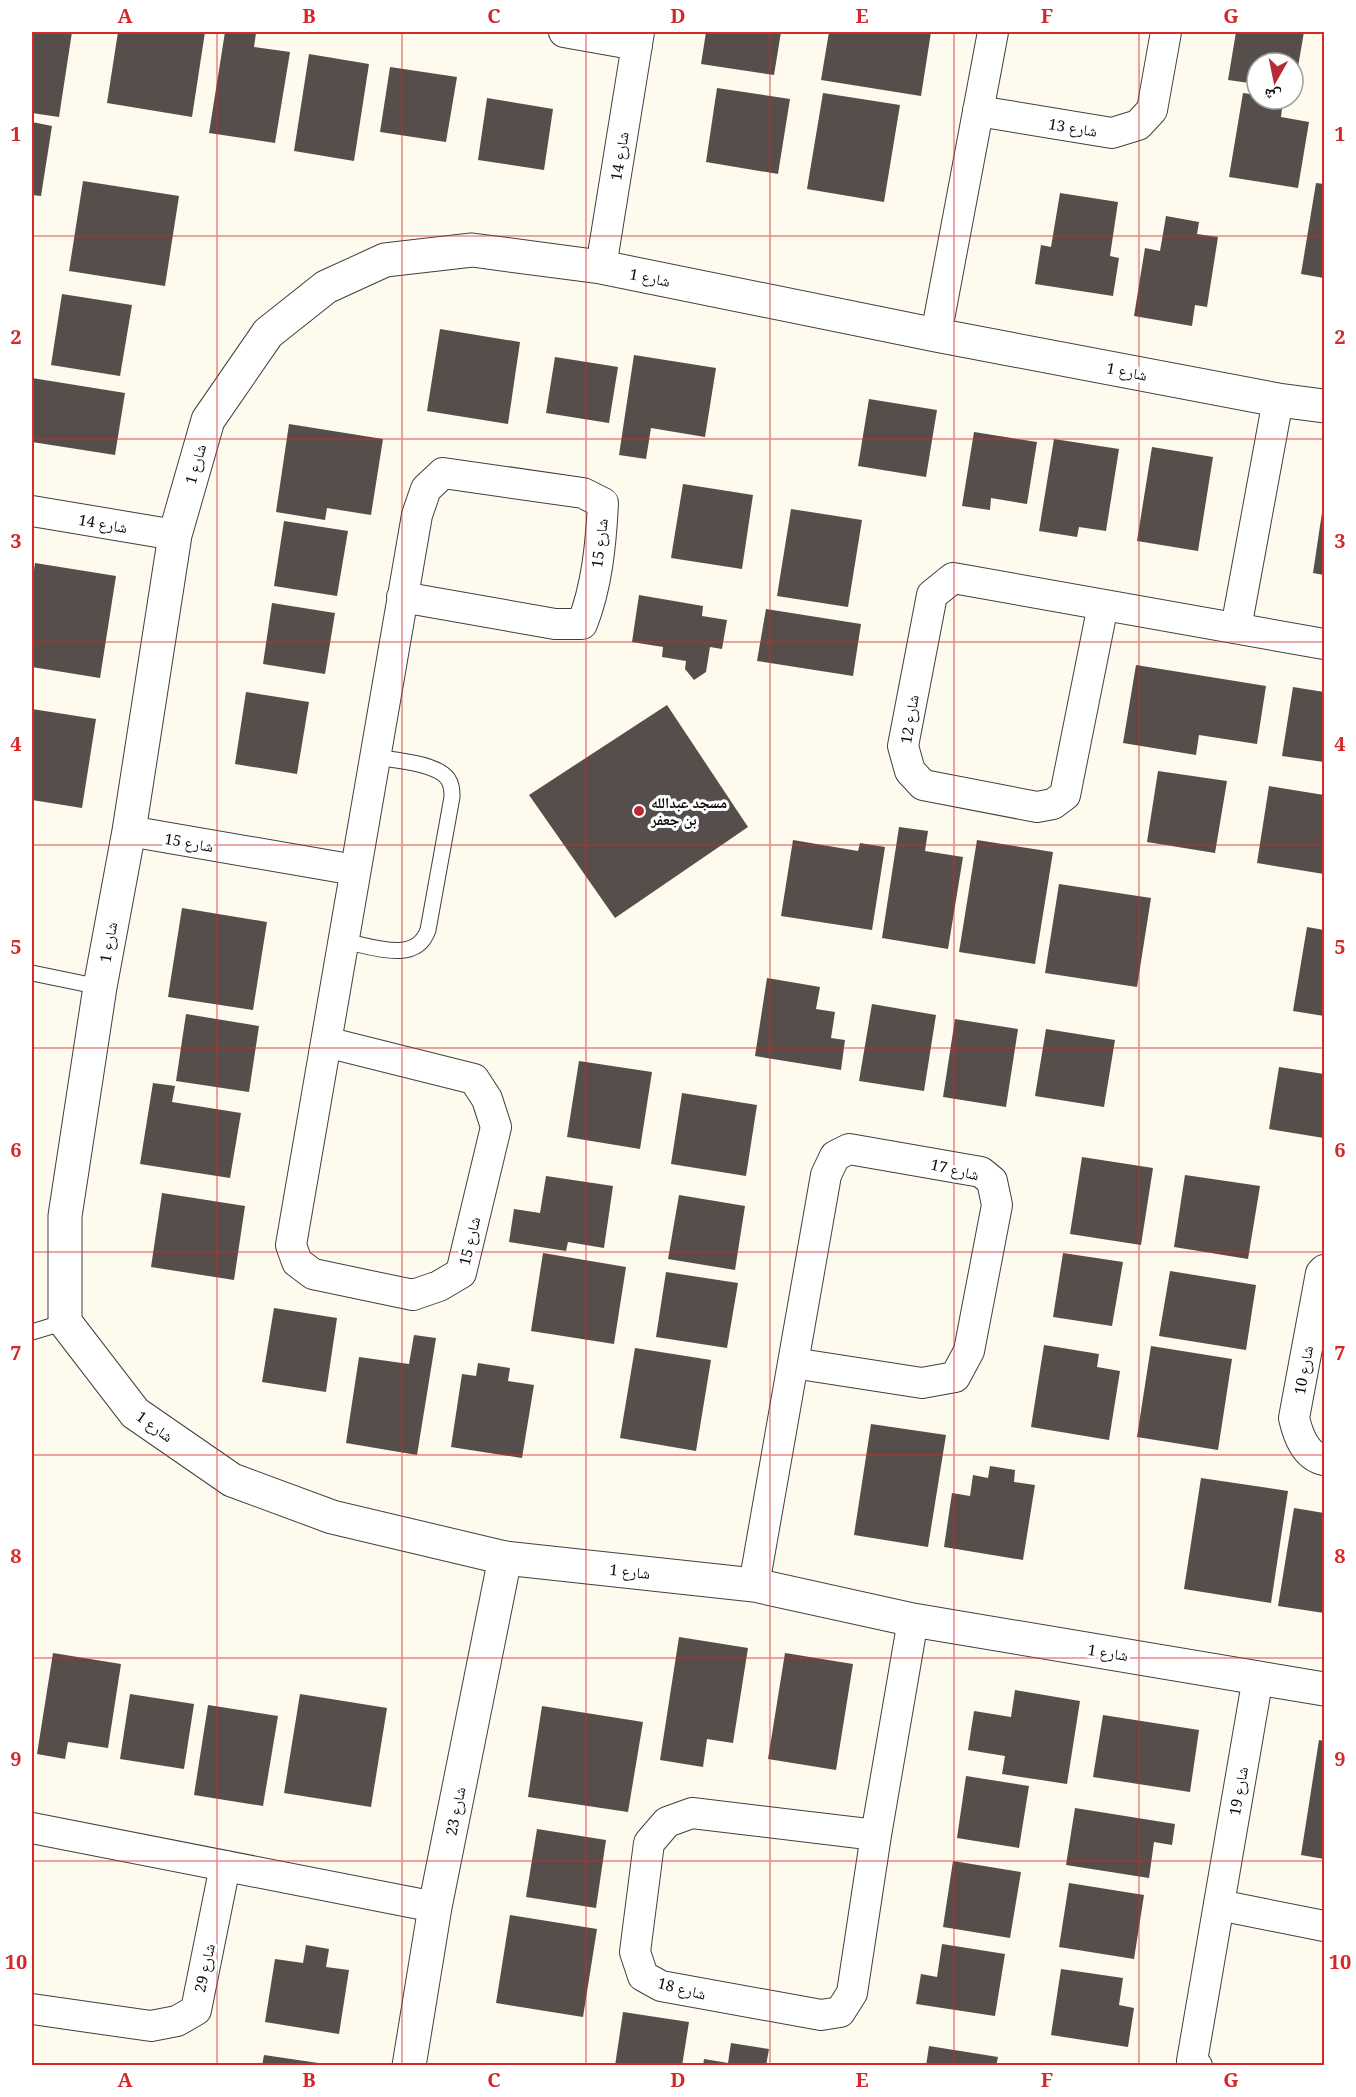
<svg xmlns="http://www.w3.org/2000/svg" width="1356" height="2097" font-family="'Noto Serif','Noto Naskh Arabic',serif">
	<style>
		.building { fill: #554e4a }
		.lines { fill: none; stroke-linecap: round; stroke-linejoin: round }
		.service-casing { stroke: #404040; stroke-width: 17 }
		.minor-casing { stroke: #404040; stroke-width: 32 }
		.tertiary-casing { stroke: #404040; stroke-width: 35 }
		.service { stroke: #fff; stroke-width: 15 }
		.minor { stroke: #fff; stroke-width: 30 }
		.tertiary { stroke: #fff; stroke-width: 33 }
		.grid { fill: none; stroke: #d62828; stroke-width: 1.5; stroke-opacity: 0.55 }
		.poi-dot { fill: #b52c37; stroke: #fff; stroke-width: 2 }
		.labels { text-anchor: middle; dominant-baseline: central; stroke-width: 6; stroke-linejoin: round; paint-order: stroke }
		.street-label { font-size: 15px; fill: #0d0d0d; stroke: #fff }
		.poi-label { font-size: 15px; font-weight: bold; fill: #0d0d0d; stroke: #fff; text-anchor: start }
		.neatline { fill: none; stroke: #d62828; stroke-width: 2 }
		.grid-label { font-size: 20px; text-anchor: middle; font-weight: bold; fill: #d62828 }
	</style>
	<rect width="100%" height="100%" fill="#fefaed"/>
	<!-- building -->
	<g class="building">
		<path d="M 32,32 L 72,32 L 59,117 L 32,113 Z"/>
		<path d="M 118,32 L 205,32 L 192,117 L 107,103 Z"/>
		<path d="M 225,32 L 256,33 L 254,47 L 290,52 L 275,143 L 209,133 Z"/>
		<path d="M 706,32 L 781,32 L 774,75 L 701,64 Z"/>
		<path d="M 829,32 L 931,32 L 921,96 L 821,80 Z"/>
		<path d="M 1236,32 L 1304,32 L 1294,90 L 1293,63 L 1257,63 L 1257,84 L 1228,80 Z"/>
		<path d="M 309,54 L 369,64 L 354,161 L 294,151 Z"/>
		<path d="M 390,67 L 457,77 L 446,142 L 380,132 Z"/>
		<path d="M 717,88 L 790,99 L 778,174 L 706,162 Z"/>
		<path d="M 823,93 L 900,105 L 884,202 L 807,189 Z"/>
		<path d="M 1243,93 L 1257,95 L 1257,99 L 1283,100 L 1281,117 L 1309,122 L 1298,188 L 1229,177 Z"/>
		<path d="M 487,98 L 553,109 L 544,170 L 478,160 Z"/>
		<path d="M 32,122 L 52,126 L 41,196 L 32,195 Z"/>
		<path d="M 83,181 L 179,196 L 165,286 L 69,271 Z"/>
		<path d="M 1316,183 L 1324,184 L 1324,278 L 1301,274 Z"/>
		<path d="M 1060,193 L 1118,202 L 1110,256 L 1119,258 L 1113,296 L 1035,284 L 1041,245 L 1051,247 Z"/>
		<path d="M 1166,216 L 1199,222 L 1197,234 L 1218,237 L 1207,307 L 1195,305 L 1192,326 L 1134,316 L 1145,248 L 1160,251 Z"/>
		<path d="M 62,294 L 132,305 L 120,376 L 51,365 Z"/>
		<path d="M 440,329 L 520,342 L 508,424 L 427,411 Z"/>
		<path d="M 634,355 L 716,368 L 705,437 L 651,428 L 646,459 L 619,455 Z"/>
		<path d="M 555,357 L 618,367 L 609,423 L 546,413 Z"/>
		<path d="M 32,378 L 125,393 L 115,455 L 32,442 Z"/>
		<path d="M 869,399 L 937,410 L 926,477 L 858,466 Z"/>
		<path d="M 289,424 L 383,439 L 371,515 L 327,508 L 325,520 L 276,512 Z"/>
		<path d="M 974,432 L 1037,442 L 1027,504 L 991,498 L 990,510 L 962,506 Z"/>
		<path d="M 1054,439 L 1119,449 L 1106,531 L 1079,527 L 1077,537 L 1039,531 Z"/>
		<path d="M 1152,447 L 1213,457 L 1198,551 L 1137,541 Z"/>
		<path d="M 683,484 L 753,495 L 742,569 L 671,558 Z"/>
		<path d="M 1323,506 L 1324,506 L 1324,575 L 1313,573 Z"/>
		<path d="M 791,509 L 862,520 L 848,607 L 777,596 Z"/>
		<path d="M 284,521 L 348,531 L 337,596 L 274,586 Z"/>
		<path d="M 35,563 L 116,576 L 100,678 L 32,667 L 32,585 Z"/>
		<path d="M 639,595 L 703,606 L 702,616 L 727,620 L 722,649 L 710,647 L 706,672 L 694,680 L 685,669 L 686,661 L 662,657 L 663,647 L 632,642 Z"/>
		<path d="M 272,603 L 335,613 L 325,674 L 263,664 Z"/>
		<path d="M 766,609 L 861,624 L 853,676 L 757,661 Z"/>
		<path d="M 1136,665 L 1266,686 L 1257,744 L 1199,735 L 1196,755 L 1123,743 Z"/>
		<path d="M 1293,687 L 1324,692 L 1324,762 L 1282,756 Z"/>
		<path d="M 246,692 L 309,702 L 297,774 L 235,764 Z"/>
		<path d="M 667,705 L 748,827 L 615,918 L 529,795 Z"/>
		<path d="M 32,709 L 96,719 L 82,808 L 32,800 Z"/>
		<path d="M 1158,771 L 1227,781 L 1215,853 L 1147,842 Z"/>
		<path d="M 1269,786 L 1324,795 L 1324,874 L 1257,863 Z"/>
		<path d="M 899,827 L 928,831 L 925,851 L 963,857 L 948,949 L 882,938 Z"/>
		<path d="M 793,840 L 858,851 L 860,843 L 885,847 L 872,930 L 781,916 Z"/>
		<path d="M 977,840 L 1053,852 L 1035,964 L 959,952 Z"/>
		<path d="M 1059,884 L 1151,898 L 1137,987 L 1045,973 Z"/>
		<path d="M 182,908 L 267,922 L 253,1010 L 168,997 Z"/>
		<path d="M 1307,927 L 1324,930 L 1324,1016 L 1293,1011 Z"/>
		<path d="M 767,978 L 820,987 L 816,1009 L 835,1012 L 831,1038 L 845,1040 L 841,1070 L 755,1056 Z"/>
		<path d="M 872,1004 L 936,1015 L 924,1091 L 859,1081 Z"/>
		<path d="M 186,1014 L 259,1026 L 249,1092 L 176,1081 Z"/>
		<path d="M 955,1019 L 1018,1029 L 1006,1107 L 943,1097 Z"/>
		<path d="M 1046,1029 L 1115,1040 L 1104,1107 L 1035,1096 Z"/>
		<path d="M 579,1061 L 652,1072 L 640,1149 L 567,1137 Z"/>
		<path d="M 1279,1067 L 1324,1074 L 1324,1138 L 1269,1129 Z"/>
		<path d="M 153,1083 L 175,1086 L 172,1102 L 241,1113 L 230,1178 L 140,1164 Z"/>
		<path d="M 682,1093 L 757,1105 L 746,1176 L 671,1164 Z"/>
		<path d="M 1082,1157 L 1153,1168 L 1141,1245 L 1070,1234 Z"/>
		<path d="M 1185,1175 L 1260,1186 L 1248,1259 L 1174,1247 Z"/>
		<path d="M 546,1176 L 613,1186 L 604,1248 L 568,1242 L 566,1251 L 509,1242 L 514,1209 L 540,1213 Z"/>
		<path d="M 162,1193 L 245,1206 L 234,1280 L 151,1267 Z"/>
		<path d="M 679,1195 L 745,1206 L 735,1270 L 668,1259 Z"/>
		<path d="M 543,1253 L 626,1267 L 614,1344 L 531,1331 Z"/>
		<path d="M 1063,1253 L 1123,1262 L 1112,1326 L 1053,1317 Z"/>
		<path d="M 1170,1271 L 1256,1285 L 1246,1350 L 1159,1336 Z"/>
		<path d="M 666,1272 L 738,1283 L 727,1348 L 656,1337 Z"/>
		<path d="M 274,1308 L 337,1318 L 326,1392 L 262,1382 Z"/>
		<path d="M 414,1335 L 436,1338 L 417,1455 L 346,1443 L 359,1357 L 409,1364 Z"/>
		<path d="M 1044,1345 L 1099,1354 L 1097,1367 L 1120,1371 L 1109,1440 L 1031,1427 Z"/>
		<path d="M 1151,1346 L 1232,1359 L 1218,1450 L 1137,1437 Z"/>
		<path d="M 635,1348 L 711,1360 L 696,1451 L 620,1438 Z"/>
		<path d="M 478,1363 L 510,1368 L 508,1381 L 534,1385 L 522,1458 L 451,1447 L 462,1374 L 476,1376 Z"/>
		<path d="M 871,1424 L 946,1435 L 928,1547 L 854,1535 Z"/>
		<path d="M 990,1466 L 1015,1470 L 1014,1482 L 1035,1485 L 1023,1560 L 944,1547 L 952,1493 L 970,1496 L 973,1475 L 988,1478 Z"/>
		<path d="M 1201,1478 L 1288,1491 L 1271,1603 L 1184,1589 Z"/>
		<path d="M 1294,1508 L 1324,1513 L 1324,1613 L 1278,1606 Z"/>
		<path d="M 679,1637 L 748,1648 L 733,1743 L 707,1739 L 703,1767 L 660,1760 Z"/>
		<path d="M 53,1653 L 121,1664 L 108,1748 L 68,1742 L 65,1759 L 37,1754 Z"/>
		<path d="M 785,1653 L 853,1664 L 836,1770 L 768,1759 Z"/>
		<path d="M 1015,1690 L 1080,1701 L 1067,1784 L 1002,1774 L 1005,1756 L 968,1750 L 974,1711 L 1011,1717 Z"/>
		<path d="M 130,1694 L 194,1704 L 184,1769 L 120,1759 Z"/>
		<path d="M 300,1694 L 387,1708 L 371,1807 L 284,1793 Z"/>
		<path d="M 208,1705 L 278,1716 L 263,1806 L 194,1795 Z"/>
		<path d="M 542,1706 L 643,1722 L 628,1812 L 528,1797 Z"/>
		<path d="M 1103,1715 L 1199,1730 L 1190,1792 L 1093,1777 Z"/>
		<path d="M 1319,1740 L 1324,1741 L 1324,1859 L 1301,1855 Z"/>
		<path d="M 966,1776 L 1029,1786 L 1019,1848 L 957,1838 Z"/>
		<path d="M 1075,1808 L 1175,1824 L 1172,1845 L 1154,1842 L 1149,1878 L 1066,1865 Z"/>
		<path d="M 537,1829 L 606,1840 L 596,1908 L 526,1897 Z"/>
		<path d="M 953,1861 L 1021,1872 L 1010,1938 L 943,1927 Z"/>
		<path d="M 1069,1883 L 1144,1895 L 1134,1959 L 1059,1947 Z"/>
		<path d="M 510,1915 L 597,1929 L 583,2017 L 496,2003 Z"/>
		<path d="M 942,1944 L 1005,1954 L 995,2016 L 916,2004 L 921,1974 L 937,1977 Z"/>
		<path d="M 306,1945 L 329,1949 L 326,1967 L 349,1970 L 339,2034 L 265,2022 L 275,1959 L 303,1963 Z"/>
		<path d="M 1061,1969 L 1123,1978 L 1119,2005 L 1134,2008 L 1128,2047 L 1051,2035 Z"/>
		<path d="M 623,2012 L 689,2022 L 682,2066 L 615,2066 Z"/>
		<path d="M 731,2043 L 769,2049 L 766,2066 L 703,2066 L 704,2059 L 728,2063 Z"/>
		<path d="M 929,2046 L 998,2057 L 996,2066 L 926,2066 Z"/>
		<path d="M 264,2055 L 325,2064 L 325,2066 L 262,2066 Z"/>
	</g>
	<g class="lines">
		<defs>
			<g id="service">
				<path d="M 343,941 C 371,946 416,965 428,930 L 452,797 C 452,791 452,785 448,779 C 437,763 393,760 375,757"/>
				<path d="M 32,973 L 100,987"/>
				<path d="M 32,1332 L 65,1322"/>
			</g>
			<g id="minor">
				<path d="M 564,32 L 637,45"/>
				<path d="M 978,111 L 1112,133 L 1138,125 L 1152,110 L 1166,32"/>
				<path d="M 601,267 L 639,32"/>
				<path d="M 936,335 L 993,32"/>
				<path d="M 32,511 L 175,535"/>
				<path d="M 1103,605 L 1065,795 L 1053,804 L 1037,807 L 923,785 L 910,771 L 903,746 L 932,595 L 953,578 L 1324,644"/>
				<path d="M 1236,628 L 1278,400"/>
				<path d="M 129,831 L 355,870"/>
				<path d="M 326,1042 L 474,1079 L 487,1099 L 496,1127 L 461,1273 L 439,1286 L 413,1295 L 313,1274 L 297,1262 L 291,1245 L 417,515 L 426,489 L 443,473 L 583,493 L 603,503 C 601,543 597,587 582,624 L 555,624 L 402,597"/>
				<path d="M 1324,1270 L 1321,1273 L 1294,1418 C 1298,1435 1305,1456 1324,1460"/>
				<path d="M 754,1585 L 826,1175 L 835,1156 L 849,1149 L 981,1172 L 992,1181 L 997,1205 L 969,1351 L 955,1377 L 922,1383 L 793,1363"/>
				<path d="M 32,1828 L 435,1907"/>
				<path d="M 876,1835 L 692,1813 L 667,1822 L 649,1843 L 635,1952 L 643,1976 L 661,1986 L 821,2015 L 840,2012 L 852,1993 L 876,1835 L 913,1620"/>
				<path d="M 1219,1905 L 1324,1926"/>
				<path d="M 32,2009 L 151,2026 L 177,2021 L 196,2010 L 225,1866"/>
				<path d="M 1197,2066 L 1192,2061 L 1258,1677"/>
			</g>
			<g id="tertiary">
				<path d="M 1324,406 L 1278,400 L 936,335 L 601,267 L 472,250 L 385,260 L 326,287 L 268,333 L 208,420 L 175,535 L 129,831 L 100,987 L 65,1216 L 65,1322 L 135,1413 L 232,1480 L 332,1517 L 505,1558 L 754,1585 L 913,1620 L 1324,1689"/>
				<path d="M 409,2066 L 435,1907 L 505,1558"/>
			</g>
		</defs>
		<!-- service casing -->
		<use href="#service" class="service-casing"/>
		<!-- minor casing -->
		<use href="#minor" class="minor-casing"/>
		<!-- tertiary casing -->
		<use href="#tertiary" class="tertiary-casing"/>
		<!-- service -->
		<use href="#service" class="service"/>
		<!-- minor -->
		<use href="#minor" class="minor"/>
		<!-- tertiary -->
		<use href="#tertiary" class="tertiary"/>
	</g>
	<!-- grid -->
	<path class="grid" d="M 217,32 L 217,2066M 402,32 L 402,2066M 586,32 L 586,2066M 770,32 L 770,2066M 954,32 L 954,2066M 1139,32 L 1139,2066M 32,236 L 1324,236M 32,439 L 1324,439M 32,642 L 1324,642M 32,845 L 1324,845M 32,1048 L 1324,1048M 32,1252 L 1324,1252M 32,1455 L 1324,1455M 32,1658 L 1324,1658M 32,1861 L 1324,1861"/>
	<!-- markers -->
	<circle class="poi-dot" cx="639" cy="811" r="6"/>
	<g class="labels">
		<!-- street labels -->
		<g class="street-label">
			<text transform="translate(1073 127) rotate(9)">شارع 13</text>
			<text transform="translate(619 156) rotate(-81)">شارع 14</text>
			<text transform="translate(650 277) rotate(11)">شارع 1</text>
			<text transform="translate(1127 371) rotate(11)">شارع 1</text>
			<text transform="translate(195 464) rotate(-74)">شارع 1</text>
			<text transform="translate(103 523) rotate(10)">شارع 14</text>
			<text transform="translate(599 543) rotate(-83)">شارع 15</text>
			<text transform="translate(909 719) rotate(-81)">شارع 12</text>
			<text transform="translate(189 842) rotate(10)">شارع 15</text>
			<text transform="translate(108 942) rotate(-80)">شارع 1</text>
			<text transform="translate(955 1169) rotate(13)">شارع 17</text>
			<text transform="translate(469 1241) rotate(-77)">شارع 15</text>
			<text transform="translate(1303 1370) rotate(-80)">شارع 10</text>
			<text transform="translate(155 1426) rotate(36)">شارع 1</text>
			<text transform="translate(630 1571) rotate(6)">شارع 1</text>
			<text transform="translate(1108 1652) rotate(9)">شارع 1</text>
			<text transform="translate(1238 1791) rotate(-80)">شارع 19</text>
			<text transform="translate(455 1811) rotate(-79)">شارع 23</text>
			<text transform="translate(204 1968) rotate(-78)">شارع 29</text>
			<text transform="translate(682 1988) rotate(14)">شارع 18</text>
		</g>
		<!-- poi labels -->
		<g class="poi-label">
			<text x="651" y="802">مسجد عبدالله<tspan x="651" dy="17">بن جعفر</tspan></text>
		</g>
	</g>
	<!-- border -->
	<rect width="1356" height="2097" fill="none" stroke="#ffffff" stroke-width="66"/>
	<!-- north arrow -->
	<g transform="translate(1275 81) rotate(189)"><circle r="28" fill="#ffffff" stroke="#9e9e9e" stroke-width="1.5"/>
	<path d="M0-4.5L10 22L0 15L-10 22Z" fill="#b52c37"/>
	<text y="-9" font-size="16" font-weight="bold" text-anchor="middle" fill="#0d0d0d">ش</text>
	</g>
	<rect x="33" y="33" width="1290" height="2031" class="neatline"/>
	<g class="grid-label">
		<text x="125" y="23">A</text>
		<text x="309" y="23">B</text>
		<text x="494" y="23">C</text>
		<text x="678" y="23">D</text>
		<text x="862" y="23">E</text>
		<text x="1047" y="23">F</text>
		<text x="1231" y="23">G</text>
		<text x="16" y="141">1</text>
		<text x="1340" y="141">1</text>
		<text x="16" y="344">2</text>
		<text x="1340" y="344">2</text>
		<text x="16" y="548">3</text>
		<text x="1340" y="548">3</text>
		<text x="16" y="751">4</text>
		<text x="1340" y="751">4</text>
		<text x="16" y="954">5</text>
		<text x="1340" y="954">5</text>
		<text x="16" y="1157">6</text>
		<text x="1340" y="1157">6</text>
		<text x="16" y="1360">7</text>
		<text x="1340" y="1360">7</text>
		<text x="16" y="1563">8</text>
		<text x="1340" y="1563">8</text>
		<text x="16" y="1766">9</text>
		<text x="1340" y="1766">9</text>
		<text x="16" y="1969">10</text>
		<text x="1340" y="1969">10</text>
		<text x="125" y="2087">A</text>
		<text x="309" y="2087">B</text>
		<text x="494" y="2087">C</text>
		<text x="678" y="2087">D</text>
		<text x="862" y="2087">E</text>
		<text x="1047" y="2087">F</text>
		<text x="1231" y="2087">G</text>
	</g>
</svg>
